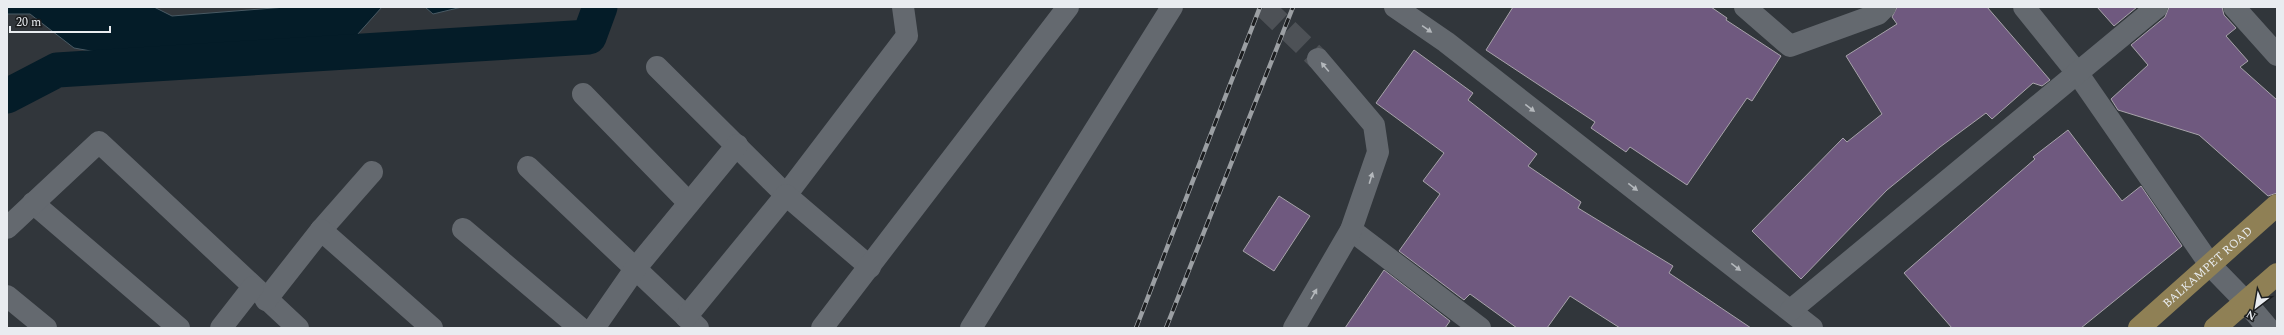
<svg xmlns="http://www.w3.org/2000/svg" width="2284" height="335" font-family="Spectral,serif">
	<style>
		.water { fill: #041c28; stroke: #495a64 }
		.lines { fill: none; stroke-linecap: round; stroke-linejoin: round }
		.canal { stroke: #041c28; stroke-width: 35 }
		.building { fill: #6f597f; stroke: #a7a3aa }
		.minor-tunnel { stroke: #4d5156; stroke-width: 22; stroke-dasharray: 22 11; stroke-linecap: butt }
		.minor { stroke: #64696f; stroke-width: 22 }
		.major { stroke: #8f8055; stroke-width: 22 }
		.rail-casing { stroke: #9b9fa3; stroke-width: 4.5 }
		.rail { stroke: #1b1d1f; stroke-width: 3; stroke-dasharray: 9; stroke-linecap: butt }
		.oneway { fill: #b4b8bc }
		.labels { text-anchor: middle; dominant-baseline: central; stroke-width: 3.5; stroke-linejoin: round; paint-order: stroke }
		.street-label { font-size: 12px; fill: #e9ecf0; stroke: #1b1d1f }
	</style>
	<rect width="100%" height="100%" fill="#31363b"/>
	<!-- water -->
	<g class="water">
		<path d="M 7,7 L 154,7 L 172,16 L 286,7 L 382,7 L 349,44 L 206,46 L 113,55 L 74,48 L 30,14 L 7,14 Z"/>
		<path d="M 425,7 L 462,7 L 433,14 Z"/>
	</g>
	<g class="lines">
		<!-- canal -->
		<path class="canal" d="M 7,96 L 57,70 L 589,37 L 600,7"/>
	</g>
	<!-- building -->
	<g class="building">
		<path d="M 1513,7 L 1711,7 L 1727,18 L 1726,20 L 1781,56 L 1752,101 L 1747,98 L 1687,185 L 1630,147 L 1626,152 L 1591,128 L 1595,122 L 1486,50 Z"/>
		<path d="M 1897,7 L 1987,7 L 2050,80 L 2042,86 L 2033,83 L 1992,119 L 1986,113 L 1940,147 L 1887,190 L 1801,279 L 1752,231 L 1843,138 L 1847,142 L 1882,114 L 1846,56 L 1897,24 L 1892,17 Z"/>
		<path d="M 2097,7 L 2137,7 L 2114,26 Z"/>
		<path d="M 2169,7 L 2222,7 L 2224,15 L 2236,28 L 2226,36 L 2248,61 L 2240,67 L 2277,100 L 2277,193 L 2268,196 L 2199,135 L 2118,110 L 2111,99 L 2148,65 L 2131,45 L 2165,17 Z"/>
		<path d="M 1414,50 L 1473,93 L 1468,100 L 1537,154 L 1528,166 L 1581,202 L 1578,208 L 1673,266 L 1669,273 L 1751,328 L 1620,328 L 1570,296 L 1547,328 L 1517,328 L 1470,294 L 1464,300 L 1399,251 L 1440,194 L 1423,181 L 1444,153 L 1376,103 Z"/>
		<path d="M 2068,130 L 2122,201 L 2141,186 L 2182,246 L 2081,328 L 1952,328 L 1904,273 L 2035,159 L 2033,157 Z"/>
		<path d="M 1279,196 L 1310,216 L 1274,271 L 1243,251 Z"/>
		<path d="M 1384,270 L 1450,321 L 1445,328 L 1345,328 Z"/>
	</g>
	<g class="lines">
		<!-- minor-tunnel -->
		<path class="minor-tunnel" d="M 1264,7 L 1318,59"/>
		<!-- minor -->
		<g class="minor">
			<path d="M 1395,7 L 1446,42 L 1812,328"/>
			<path d="M 1745,7 L 1790,46 L 1878,14 L 1885,7"/>
			<path d="M 2024,7 L 2078,74 L 2211,266 L 2246,302 L 2268,328"/>
			<path d="M 2234,7 L 2277,55"/>
			<path d="M 657,67 L 786,195 L 907,36 L 903,7"/>
			<path d="M 583,94 L 689,203"/>
			<path d="M 528,167 L 698,328"/>
			<path d="M 33,203 L 179,328"/>
			<path d="M 7,228 L 99,142 L 298,328"/>
			<path d="M 463,229 L 580,328"/>
			<path d="M 321,230 L 372,172"/>
			<path d="M 1351,230 L 1480,328"/>
			<path d="M 7,296 L 46,328"/>
			<path d="M 266,300 L 321,230 L 432,328"/>
			<path d="M 1791,310 L 2157,7"/>
			<path d="M 686,317 L 786,195 L 870,267"/>
			<path d="M 221,328 L 253,287"/>
			<path d="M 594,328 L 635,269 L 737,145"/>
			<path d="M 822,328 L 1068,7"/>
			<path d="M 971,328 L 1172,7"/>
			<path d="M 1294,328 L 1351,230 L 1378,152 L 1374,125 L 1318,59"/>
		</g>
		<!-- major -->
		<g class="major">
			<path id="s1" d="M 2139,328 L 2277,205"/>
			<path d="M 2215,328 L 2277,274"/>
		</g>
		<defs>
			<g id="rail">
				<path d="M 1136,328 L 1260,7"/>
				<path d="M 1166,328 L 1293,7"/>
			</g>
		</defs>
		<!-- rail casing -->
		<use href="#rail" class="rail-casing"/>
		<!-- rail -->
		<use href="#rail" class="rail"/>
	</g>
	<!-- one-way arrows -->
	<defs><path id="oneway-solid" d="M-6-.8H1V-3.2L6.5 0L1 3.2V.8H-6Z"/></defs>
	<g class="oneway">
		<use href="#oneway-solid" transform="translate(1427 29) rotate(35)"/>
		<use href="#oneway-solid" transform="translate(1325 67) rotate(-130)"/>
		<use href="#oneway-solid" transform="translate(1530 108) rotate(38)"/>
		<use href="#oneway-solid" transform="translate(1371 178) rotate(-73)"/>
		<use href="#oneway-solid" transform="translate(1633 187) rotate(38)"/>
		<use href="#oneway-solid" transform="translate(1736 267) rotate(38)"/>
		<use href="#oneway-solid" transform="translate(1314 294) rotate(-60)"/>
	</g>
	<g class="labels">
		<!-- street labels -->
		<g class="street-label">
			<text stroke="none"><textPath href="#s1" startOffset="92">BALKAMPET ROAD</textPath></text>
		</g>
	</g>
	<!-- border -->
	<rect width="2284" height="335" fill="none" stroke="#e9ecf0" stroke-width="16"/>
	<!-- north arrow -->
	<g transform="translate(2256 307) rotate(211)" stroke="#1b1d1f" stroke-width="3" paint-order="stroke">
	<path d="M0-3L7 15L0 10L-7 15Z" fill="#e9ecf0"/>
	<text y="-6" font-size="11" font-weight="bold" text-anchor="middle" fill="#e9ecf0">N</text>
	</g>
	<!-- scale -->
	<path d="M10 26v6h100v-6" fill="none" stroke="#e9ecf0" stroke-width="2"/>
	<text x="16" y="26" font-size="12" fill="#e9ecf0" stroke="#1b1d1f" stroke-width="3" paint-order="stroke">20 m</text>
</svg>
